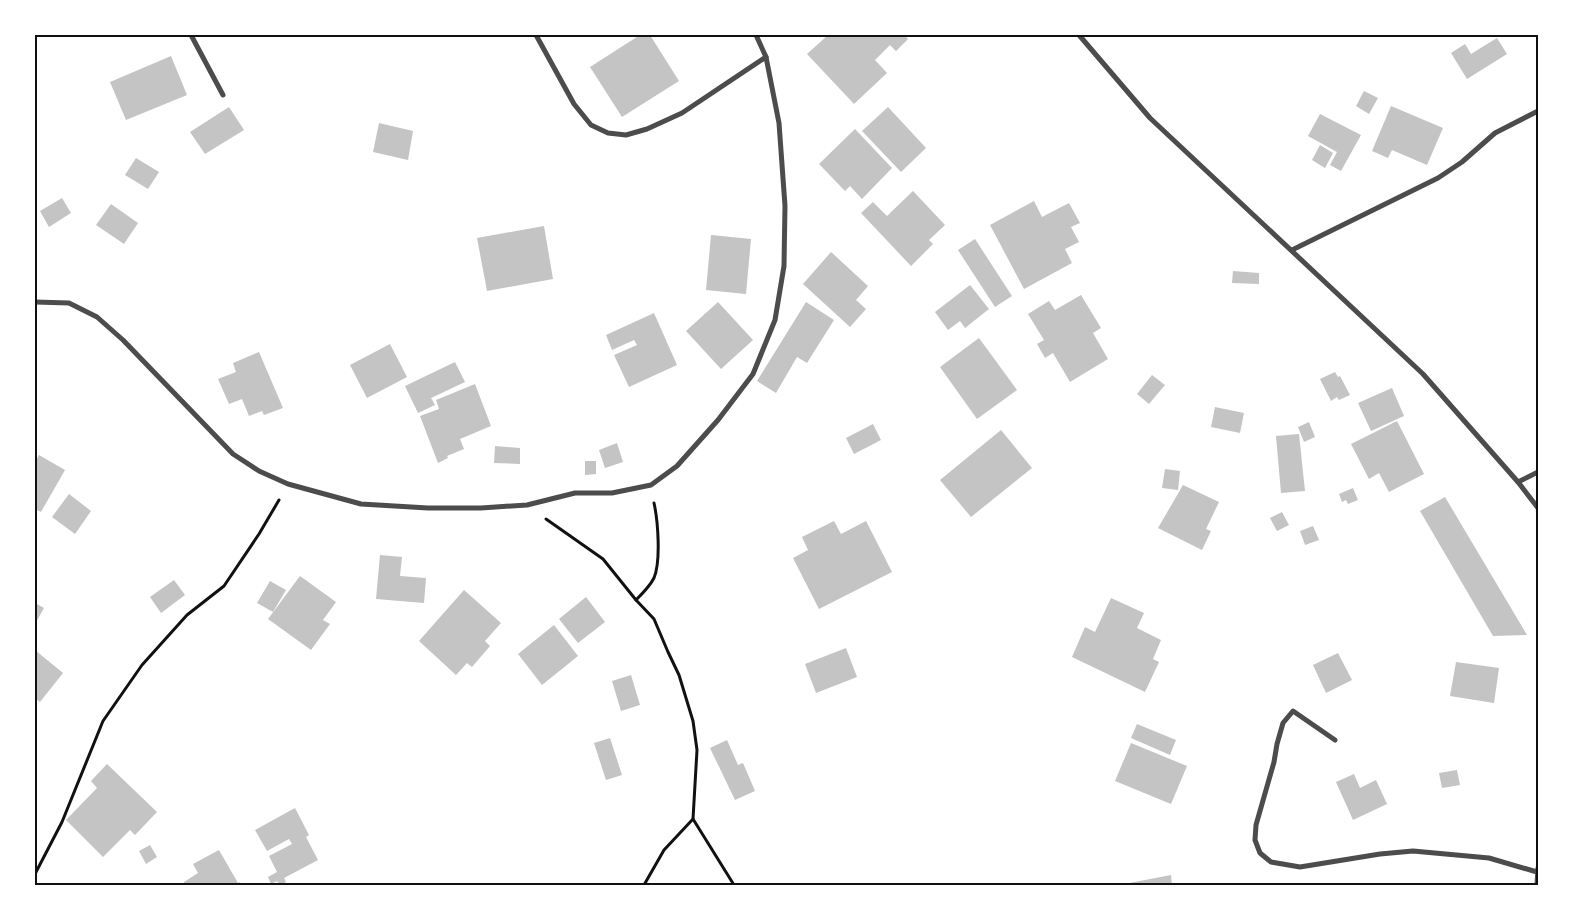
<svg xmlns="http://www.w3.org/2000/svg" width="1573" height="920" font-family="Poppins,sans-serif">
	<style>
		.building { fill: #c4c4c4 }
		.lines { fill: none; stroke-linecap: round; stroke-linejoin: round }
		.path { stroke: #111; stroke-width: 3 }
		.minor { stroke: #4c4c4c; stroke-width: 5 }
		.neatline { fill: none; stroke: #111; stroke-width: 2 }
	</style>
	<rect width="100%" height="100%" fill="#fff"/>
	<!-- building -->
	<g class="building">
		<path d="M 640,35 L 650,35 L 679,81 L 622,117 L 590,67 Z"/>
		<path d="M 828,35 L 905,35 L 908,39 L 896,51 L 890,45 L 875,60 L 887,73 L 854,104 L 807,54 Z"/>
		<path d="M 1497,38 L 1507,54 L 1467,79 L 1451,53 L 1465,44 L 1471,54 Z"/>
		<path d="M 171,56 L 187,95 L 126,120 L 110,82 Z"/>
		<path d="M 1364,91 L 1378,98 L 1369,114 L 1356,106 Z"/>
		<path d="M 1391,106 L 1443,128 L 1427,165 L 1392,150 L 1388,158 L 1372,151 Z"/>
		<path d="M 229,107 L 244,130 L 205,154 L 190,132 Z"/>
		<path d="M 888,107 L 926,148 L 901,172 L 862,131 Z"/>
		<path d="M 1320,114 L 1361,135 L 1341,171 L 1330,165 L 1337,152 L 1308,136 Z"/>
		<path d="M 379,123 L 413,131 L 408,160 L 373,152 Z"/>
		<path d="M 855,129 L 892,168 L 862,199 L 850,186 L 845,191 L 819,164 Z"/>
		<path d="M 1320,145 L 1333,153 L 1325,168 L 1312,160 Z"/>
		<path d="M 136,158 L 159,172 L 148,189 L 125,175 Z"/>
		<path d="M 913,191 L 945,225 L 929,240 L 933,244 L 911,266 L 861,213 L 873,202 L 887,216 Z"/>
		<path d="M 62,198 L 71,213 L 49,227 L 40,211 Z"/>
		<path d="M 1034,201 L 1042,217 L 1069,203 L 1080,223 L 1071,227 L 1079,242 L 1065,249 L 1072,263 L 1024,289 L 990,225 Z"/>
		<path d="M 111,204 L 138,223 L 124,244 L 96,225 Z"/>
		<path d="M 544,226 L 553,279 L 487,291 L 477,238 Z"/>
		<path d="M 711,235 L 751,239 L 746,294 L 706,290 Z"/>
		<path d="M 975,239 L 1012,296 L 995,307 L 958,250 Z"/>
		<path d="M 831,252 L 868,286 L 856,300 L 866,309 L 850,327 L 803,284 Z"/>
		<path d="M 1233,271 L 1259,273 L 1259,284 L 1232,283 Z"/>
		<path d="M 970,285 L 989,309 L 965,328 L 960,321 L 948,330 L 935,312 Z"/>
		<path d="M 1081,295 L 1101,328 L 1093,333 L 1108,359 L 1070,382 L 1053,353 L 1045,358 L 1037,344 L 1044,340 L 1028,314 L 1049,301 L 1055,310 Z"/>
		<path d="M 718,302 L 753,340 L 721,369 L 686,331 Z"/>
		<path d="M 806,302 L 834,320 L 807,363 L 797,357 L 776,393 L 757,381 Z"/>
		<path d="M 654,313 L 677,365 L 629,387 L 614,355 L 637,345 L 634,340 L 612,350 L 606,335 Z"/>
		<path d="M 979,338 L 1017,390 L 977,419 L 940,367 Z"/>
		<path d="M 390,344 L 407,377 L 367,398 L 350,365 Z"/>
		<path d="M 259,352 L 283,408 L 264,415 L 262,411 L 249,416 L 242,399 L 229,404 L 218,379 L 236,372 L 233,363 Z"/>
		<path d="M 455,362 L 465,382 L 431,398 L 435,405 L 418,413 L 405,386 Z"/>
		<path d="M 1335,372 L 1338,377 L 1340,376 L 1350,395 L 1339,400 L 1337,397 L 1331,401 L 1320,379 Z"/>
		<path d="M 1152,375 L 1165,385 L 1149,404 L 1137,394 Z"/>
		<path d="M 475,384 L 491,426 L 460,439 L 464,449 L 447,456 L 448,458 L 438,463 L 420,416 L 439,409 L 436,400 Z"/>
		<path d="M 1392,388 L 1404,416 L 1371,431 L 1358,403 Z"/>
		<path d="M 1215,407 L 1244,413 L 1240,433 L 1211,427 Z"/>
		<path d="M 1397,421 L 1424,474 L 1389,492 L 1379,473 L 1369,479 L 1351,444 Z"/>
		<path d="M 1309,422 L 1315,437 L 1304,442 L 1298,427 Z"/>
		<path d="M 873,424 L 881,440 L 854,454 L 846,438 Z"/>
		<path d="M 1001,430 L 1032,468 L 971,517 L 940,480 Z"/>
		<path d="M 1299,434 L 1305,491 L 1281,493 L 1276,436 Z"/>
		<path d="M 617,443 L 623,462 L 605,468 L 599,450 Z"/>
		<path d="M 495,446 L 520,448 L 520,464 L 494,463 Z"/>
		<path d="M 39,455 L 65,470 L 41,512 L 35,509 L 35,462 Z"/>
		<path d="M 585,461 L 596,461 L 596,474 L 585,475 Z"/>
		<path d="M 1165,469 L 1180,471 L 1178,490 L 1162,488 Z"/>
		<path d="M 1183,485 L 1219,502 L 1206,529 L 1211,531 L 1202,550 L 1158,528 Z"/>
		<path d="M 1353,488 L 1358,500 L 1348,504 L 1346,500 L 1342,502 L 1339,494 Z"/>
		<path d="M 69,494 L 91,511 L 75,534 L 52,517 Z"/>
		<path d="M 1445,497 L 1527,635 L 1493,636 L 1420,511 Z"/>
		<path d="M 1282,512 L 1289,525 L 1277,531 L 1270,518 Z"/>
		<path d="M 834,521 L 841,534 L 866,521 L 892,572 L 819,609 L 793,558 L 808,550 L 802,537 Z"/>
		<path d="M 1313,526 L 1319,540 L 1305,545 L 1300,531 Z"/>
		<path d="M 380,555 L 402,557 L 400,576 L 426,578 L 424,603 L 376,599 Z"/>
		<path d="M 300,576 L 336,602 L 323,620 L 330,624 L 311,650 L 268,619 Z"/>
		<path d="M 174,580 L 185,595 L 161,613 L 150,597 Z"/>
		<path d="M 270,581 L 286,590 L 273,612 L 257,603 Z"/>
		<path d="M 464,590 L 501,623 L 485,641 L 490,646 L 472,667 L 467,663 L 456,675 L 419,641 Z"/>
		<path d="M 586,597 L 605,622 L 578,643 L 559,619 Z"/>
		<path d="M 1111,598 L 1144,613 L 1137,628 L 1161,640 L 1153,659 L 1159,662 L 1145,692 L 1072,657 L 1085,627 L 1095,632 Z"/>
		<path d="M 35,603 L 44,608 L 35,624 Z"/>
		<path d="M 554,625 L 578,656 L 542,685 L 518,654 Z"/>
		<path d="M 846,648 L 857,677 L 816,693 L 805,664 Z"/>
		<path d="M 35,650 L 63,673 L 40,702 L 35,698 Z"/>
		<path d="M 1338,653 L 1352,680 L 1326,693 L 1313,665 Z"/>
		<path d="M 1456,662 L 1499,668 L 1494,703 L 1450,696 Z"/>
		<path d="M 631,675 L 640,705 L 621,711 L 612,681 Z"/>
		<path d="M 1137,724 L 1176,740 L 1170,755 L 1131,738 Z"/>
		<path d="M 610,738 L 622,775 L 606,780 L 594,743 Z"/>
		<path d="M 727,740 L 738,765 L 743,763 L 755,791 L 735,800 L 710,748 Z"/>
		<path d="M 1131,743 L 1187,766 L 1171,804 L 1115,781 Z"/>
		<path d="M 107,764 L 157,812 L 135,835 L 130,830 L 103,857 L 66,820 L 97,788 L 91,781 Z"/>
		<path d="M 1457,770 L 1460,785 L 1442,788 L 1439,773 Z"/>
		<path d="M 1354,774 L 1360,788 L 1376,780 L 1387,804 L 1353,820 L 1336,782 Z"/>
		<path d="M 295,808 L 309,835 L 306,837 L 318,860 L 284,878 L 286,882 L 280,885 L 277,881 L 271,884 L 268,877 L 277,872 L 269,856 L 292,844 L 289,839 L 267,851 L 255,830 Z"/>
		<path d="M 150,845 L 157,857 L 146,864 L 139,851 Z"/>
		<path d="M 219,850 L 238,883 L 240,882 L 241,885 L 185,885 L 184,882 L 198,873 L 193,864 Z"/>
		<path d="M 1171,875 L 1172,885 L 1124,885 L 1124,884 Z"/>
	</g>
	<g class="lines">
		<!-- path -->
		<g class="path">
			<path d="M 546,519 L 603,559 L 636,600 L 654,619 L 668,652 L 679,675 L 693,721 L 697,750 L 693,819 L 664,850 L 644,885"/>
			<path d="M 636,600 C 642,594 650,586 654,578 C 661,561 658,521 654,503"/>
			<path d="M 693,819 L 734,885"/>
			<path d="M 35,874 L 62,822 L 103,721 L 142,665 L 187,615 L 224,586 L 259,534 L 279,500"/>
		</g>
		<!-- minor -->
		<g class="minor">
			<path d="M 191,35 L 223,95"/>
			<path d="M 536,35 L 574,104 L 591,125 L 608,133 L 626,135 L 647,129 L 682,113 L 766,57"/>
			<path d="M 1079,35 L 1150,118 L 1423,374 L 1518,482 L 1538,508"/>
			<path d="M 1292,250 L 1438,178 L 1462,162 L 1495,133 L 1538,111"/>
			<path d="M 35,302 L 69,303 L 97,317 L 123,340 L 233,454 L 259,471 L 288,484 L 361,504 L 428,508 L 481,508 L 527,505 L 575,493 L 612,493 L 651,485 L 677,466 L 718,420 L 753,374 L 775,320 L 784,266 L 785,206 L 779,123 L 766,57 L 756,35"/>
			<path d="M 1518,482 L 1538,472"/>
			<path d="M 1335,740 L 1293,711 L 1283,723 L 1277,744 L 1274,762 L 1256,825 L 1255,840 L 1260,853 L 1271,862 L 1300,867 L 1380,854 L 1413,851 L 1489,858 L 1537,872"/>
			<path d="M 1537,885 L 1538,868"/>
		</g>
	</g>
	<!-- border -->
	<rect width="1573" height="920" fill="none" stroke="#ffffff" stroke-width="72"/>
	<rect x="36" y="36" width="1501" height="848" class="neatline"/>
</svg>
